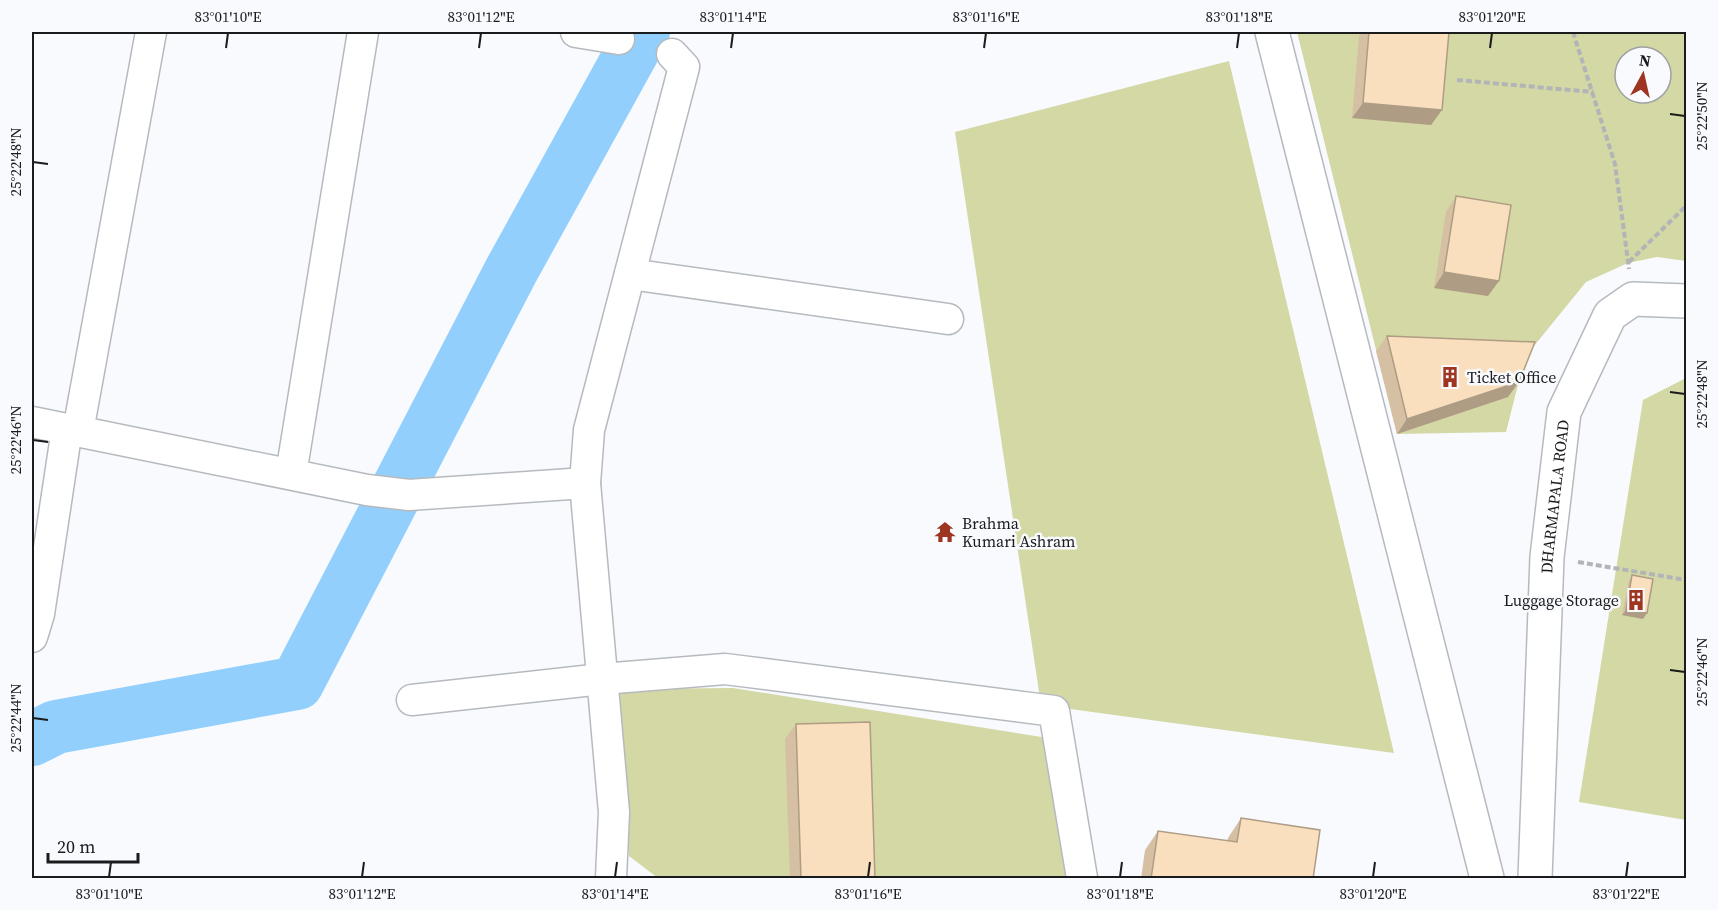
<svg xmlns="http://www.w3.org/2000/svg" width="1718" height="910" font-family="'Source Serif 4',serif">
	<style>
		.green { fill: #d3d8a4; fill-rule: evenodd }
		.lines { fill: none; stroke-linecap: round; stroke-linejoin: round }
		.river { stroke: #93cffc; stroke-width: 54 }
		.street-casing { stroke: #b6babf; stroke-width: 33 }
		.secondary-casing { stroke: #b6babf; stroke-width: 36 }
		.path { stroke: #b2b4b7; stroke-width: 4; stroke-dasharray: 6 3; stroke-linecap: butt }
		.street { stroke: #fff; stroke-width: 30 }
		.secondary { stroke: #fff; stroke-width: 33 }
		.wall { fill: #d6c0a3 }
		.shaded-wall { fill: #ae9c84 }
		.building { fill: #f9dfbd; stroke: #ae9c84; stroke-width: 1.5 }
		.ticks { fill: none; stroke: #1a1b1d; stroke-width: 2 }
		.labels { text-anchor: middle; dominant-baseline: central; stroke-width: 5; stroke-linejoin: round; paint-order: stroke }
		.poi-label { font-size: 16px; fill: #1a1b1d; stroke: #f8fafe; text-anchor: start }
		.street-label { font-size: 16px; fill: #1a1b1d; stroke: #f8fafe }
		.neatline { fill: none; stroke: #1a1b1d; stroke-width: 2 }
		.ticks-label { font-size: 15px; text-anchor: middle; fill: #1a1b1d }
	</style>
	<rect width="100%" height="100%" fill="#f8fafe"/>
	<!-- green -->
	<g class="green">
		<path d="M 1297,32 L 1686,32 L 1686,261 L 1657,257 L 1628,263 L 1586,282 L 1525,357 L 1506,432 L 1397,434 ZM 1625,57 L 1661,57 L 1661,93 L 1625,93 Z"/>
		<path d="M 1229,61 L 1394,753 L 1041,705 L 955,132 Z"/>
		<path d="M 1686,378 L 1686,820 L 1579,802 L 1643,400 Z"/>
		<path d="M 733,688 L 1048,738 L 1076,878 L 658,878 L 629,856 L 619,689 Z"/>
	</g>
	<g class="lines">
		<!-- river -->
		<path class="river" d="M 32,739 L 56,727 L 297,683 L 511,271 L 643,32"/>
		<defs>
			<g id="street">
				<path d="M 576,32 L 619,39"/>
				<path d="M 630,274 L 948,319"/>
				<path d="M 32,422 L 367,490 L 409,495 L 585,483"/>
				<path d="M 78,431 L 151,32"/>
				<path d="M 291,474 L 363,32"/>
				<path d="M 32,637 L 39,614 L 67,429"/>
				<path d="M 412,700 L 602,679 L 725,669 L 1054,711 L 1082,878"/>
				<path d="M 611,878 L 614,812 L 585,483 L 589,430 L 684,67 L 672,54"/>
			</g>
			<g id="secondary">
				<path d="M 1272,32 L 1487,878"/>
				<path id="s1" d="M 1535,878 L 1547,557 L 1564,412 L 1610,315 L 1633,299 L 1686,301"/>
			</g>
		</defs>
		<!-- street casing -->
		<use href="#street" class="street-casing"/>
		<!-- secondary casing -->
		<use href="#secondary" class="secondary-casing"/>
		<!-- path -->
		<g class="path">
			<path d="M 1573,32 L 1615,164 L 1629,269"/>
			<path d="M 1457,80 L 1593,92"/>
			<path d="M 1629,262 L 1686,206"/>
			<path d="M 1578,562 L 1686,580"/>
		</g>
		<!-- street -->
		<use href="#street" class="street"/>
		<!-- secondary -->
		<use href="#secondary" class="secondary"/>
	</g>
	<!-- wall -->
	<g class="wall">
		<path d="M 1362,32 L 1449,32 L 1431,125 L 1352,118 L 1359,36 Z"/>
		<path d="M 1456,196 L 1488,296 L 1434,288 L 1446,212 Z"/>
		<path d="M 1387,336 L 1508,397 L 1397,434 L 1376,351 Z"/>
		<path d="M 1632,575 L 1643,619 L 1622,615 L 1629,580 Z"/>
		<path d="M 796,724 L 875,879 L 790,879 L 785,739 Z"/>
		<path d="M 1241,818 L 1313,879 L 1141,879 L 1145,850 L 1158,831 L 1227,841 L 1228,838 Z"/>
	</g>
	<!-- shaded-wall -->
	<g class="shaded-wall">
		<path d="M 1363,103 L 1442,110 L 1431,125 L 1352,118 Z"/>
		<path d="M 1444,272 L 1499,281 L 1488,296 L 1434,288 Z"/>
		<path d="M 1519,382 L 1508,397 L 1397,434 L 1407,419 Z"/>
		<path d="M 1626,610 L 1647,613 L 1643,619 L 1622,615 Z"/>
	</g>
	<!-- building -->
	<g class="building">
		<path d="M 1369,32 L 1449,32 L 1442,110 L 1363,103 Z"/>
		<path d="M 1456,196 L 1511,205 L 1499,281 L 1444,272 Z"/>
		<path d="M 1387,336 L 1535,342 L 1519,382 L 1407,419 Z"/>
		<path d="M 1632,575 L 1653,579 L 1647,613 L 1626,610 Z"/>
		<path d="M 870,722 L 875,879 L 801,879 L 796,724 Z"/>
		<path d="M 1241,818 L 1320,830 L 1313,879 L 1151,879 L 1158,831 L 1237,842 Z"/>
	</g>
	<!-- ticks -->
	<path class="ticks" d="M 226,48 L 228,33M 479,48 L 481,33M 731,48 L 733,33M 984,48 L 986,33M 1237,48 L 1239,33M 1490,48 L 1492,33M 1670,114 L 1685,116M 33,162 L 48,164M 1670,392 L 1685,394M 33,440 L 48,442M 1670,670 L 1685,672M 33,718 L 48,720M 109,877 L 111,862M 362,877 L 364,862M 615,877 L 617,862M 868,877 L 870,862M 1120,877 L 1122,862M 1373,877 L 1375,862M 1626,877 L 1628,862"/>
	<!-- icons -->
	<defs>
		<symbol id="building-bare" viewBox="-9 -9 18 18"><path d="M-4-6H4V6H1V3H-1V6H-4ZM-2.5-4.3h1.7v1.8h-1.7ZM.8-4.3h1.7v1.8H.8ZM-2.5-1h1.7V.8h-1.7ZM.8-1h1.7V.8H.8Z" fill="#9e3520" stroke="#f8fafe" stroke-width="2.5" paint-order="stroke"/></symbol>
		<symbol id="temple-bare" viewBox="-9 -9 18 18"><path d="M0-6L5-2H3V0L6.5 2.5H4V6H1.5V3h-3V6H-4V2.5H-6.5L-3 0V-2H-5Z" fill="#9e3520" stroke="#f8fafe" stroke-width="2.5" paint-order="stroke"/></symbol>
	</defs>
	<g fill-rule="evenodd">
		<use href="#building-bare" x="1435" y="362" width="30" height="30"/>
		<use href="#temple-bare" x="930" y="517" width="30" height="30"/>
		<use href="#building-bare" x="1621" y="585" width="30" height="30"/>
	</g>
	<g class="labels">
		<!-- poi labels -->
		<g class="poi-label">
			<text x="1467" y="377">Ticket Office</text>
			<text x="962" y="523">Brahma<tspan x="962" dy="18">Kumari Ashram</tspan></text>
			<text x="1619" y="600" text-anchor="end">Luggage Storage</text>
		</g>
		<!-- street labels -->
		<g class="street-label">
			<text stroke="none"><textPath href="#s1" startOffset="382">DHARMAPALA ROAD</textPath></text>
		</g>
	</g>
	<!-- border -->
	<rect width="1718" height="910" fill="none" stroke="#f8fafe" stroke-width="66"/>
	<!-- north arrow -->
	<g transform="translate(1643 75) rotate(8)"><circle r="28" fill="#f8fafe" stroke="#9fa1a4" stroke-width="1.5"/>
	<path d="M0-4.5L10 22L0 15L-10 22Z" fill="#9e3520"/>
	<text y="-9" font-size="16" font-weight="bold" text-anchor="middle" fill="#1a1b1d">N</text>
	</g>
	<!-- scale -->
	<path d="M48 853v9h90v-9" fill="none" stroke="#1a1b1d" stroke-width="3"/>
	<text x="57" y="853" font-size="18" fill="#1a1b1d" stroke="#f8fafe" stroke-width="4.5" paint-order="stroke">20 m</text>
	<rect x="33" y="33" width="1652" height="844" class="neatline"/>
	<g class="ticks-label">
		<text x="228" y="22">83°01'10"E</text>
		<text x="481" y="22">83°01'12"E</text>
		<text x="733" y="22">83°01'14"E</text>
		<text x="986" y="22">83°01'16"E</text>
		<text x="1239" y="22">83°01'18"E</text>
		<text x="1492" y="22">83°01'20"E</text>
		<text transform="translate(1702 116) rotate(-90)" y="5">25°22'50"N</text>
		<text transform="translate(16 162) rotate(-90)" y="5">25°22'48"N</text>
		<text transform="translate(1702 394) rotate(-90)" y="5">25°22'48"N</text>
		<text transform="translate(16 440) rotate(-90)" y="5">25°22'46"N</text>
		<text transform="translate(1702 672) rotate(-90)" y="5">25°22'46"N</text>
		<text transform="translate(16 718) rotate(-90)" y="5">25°22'44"N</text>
		<text x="109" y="899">83°01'10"E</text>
		<text x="362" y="899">83°01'12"E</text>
		<text x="615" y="899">83°01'14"E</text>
		<text x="868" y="899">83°01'16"E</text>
		<text x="1120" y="899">83°01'18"E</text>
		<text x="1373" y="899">83°01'20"E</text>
		<text x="1626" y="899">83°01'22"E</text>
	</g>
</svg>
